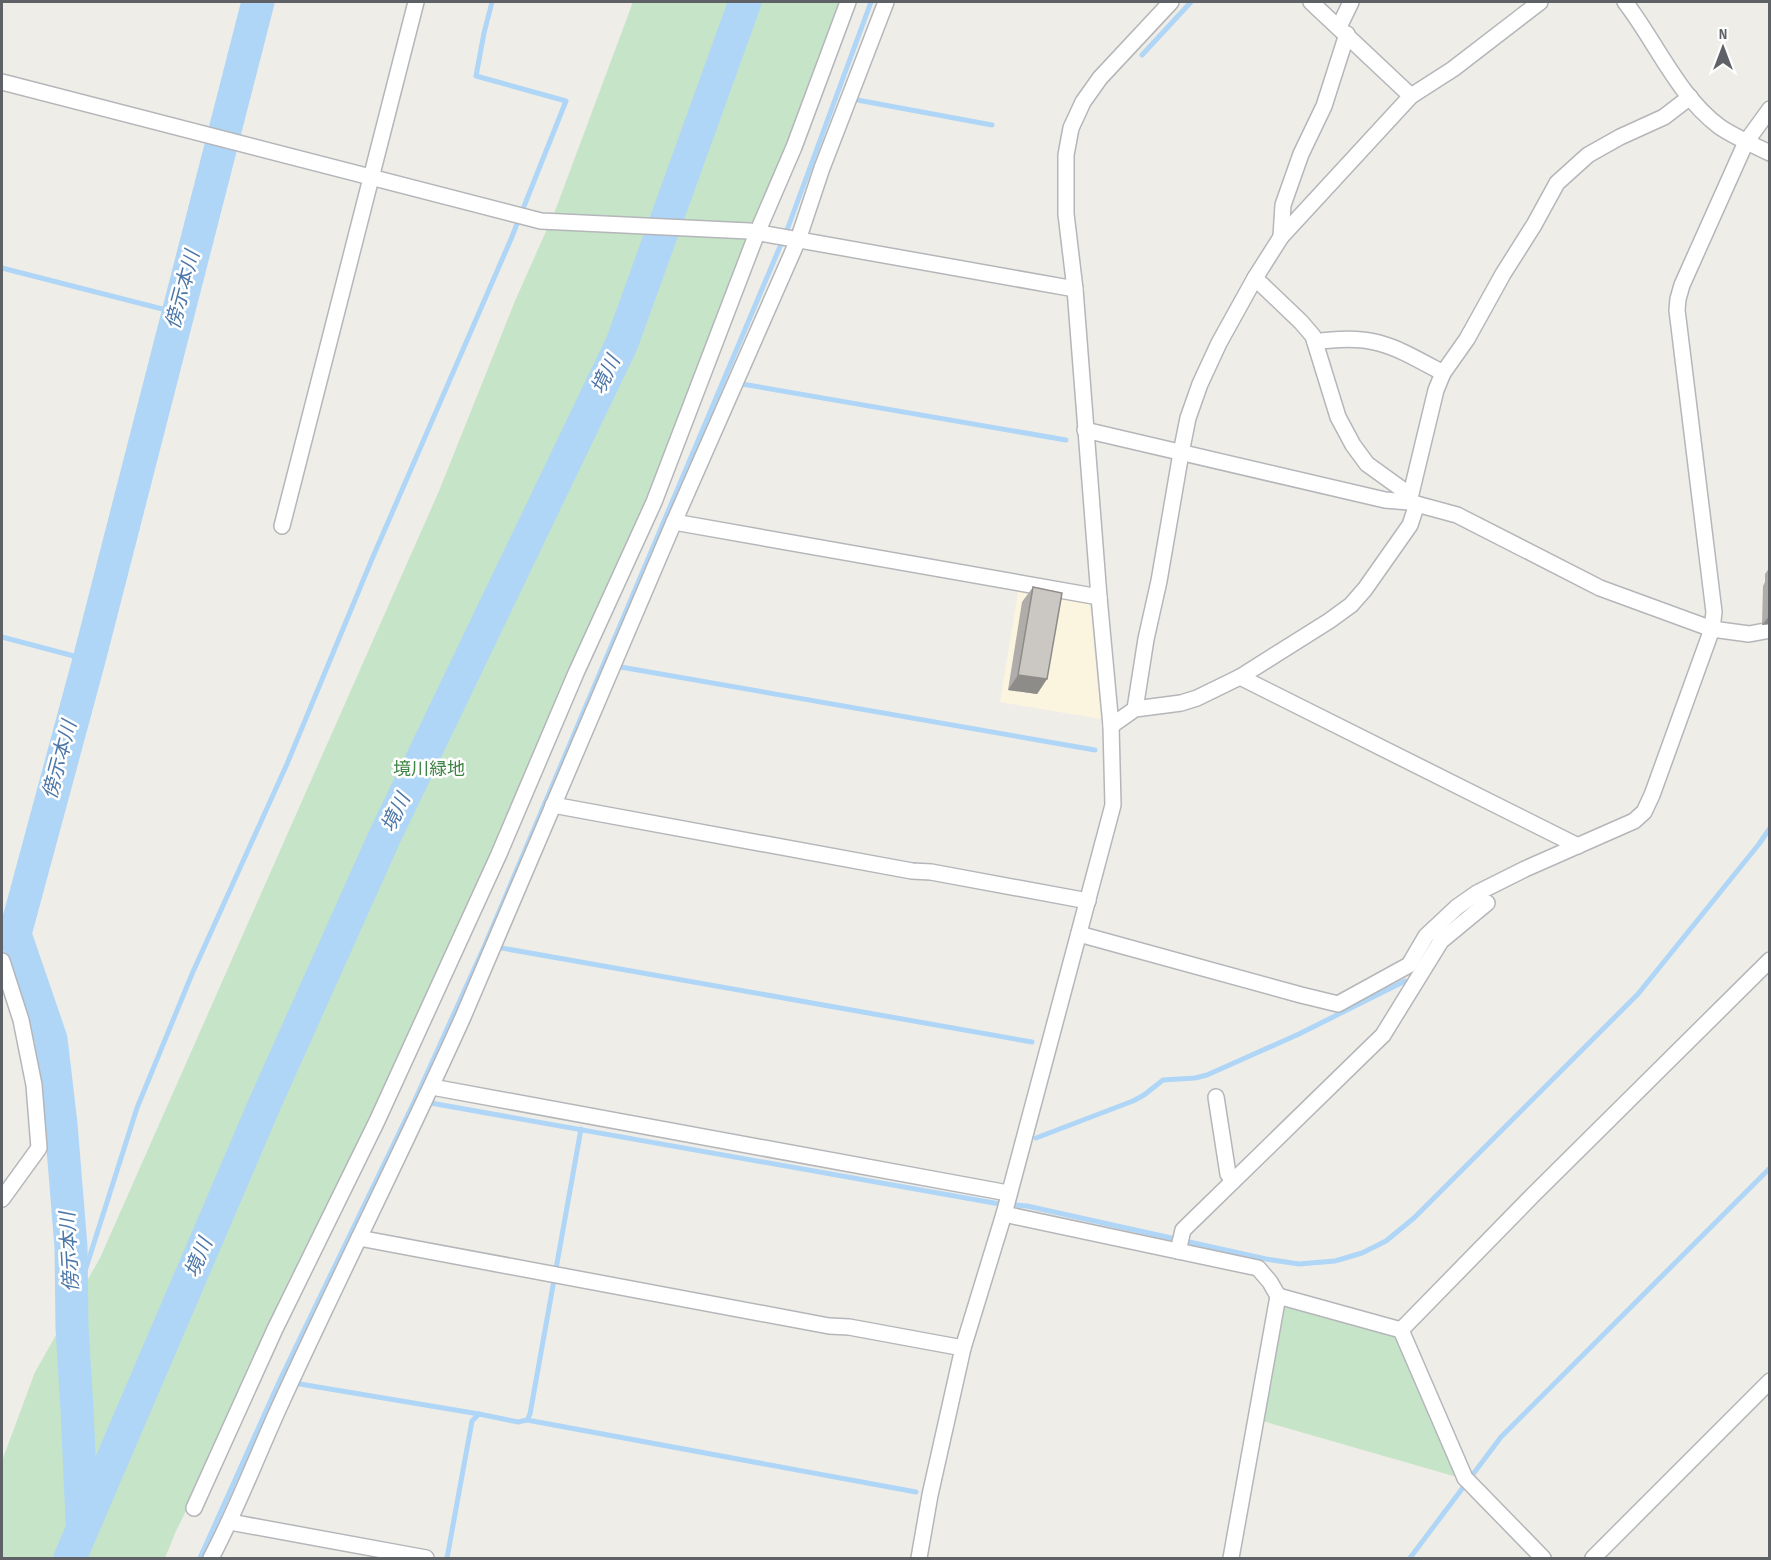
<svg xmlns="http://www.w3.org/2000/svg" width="1771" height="1560" font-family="'Sofia Sans Condensed','Noto Sans JP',sans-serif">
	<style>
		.commercial { fill: #fbf5e0 }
		.green { fill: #c6e4c7 }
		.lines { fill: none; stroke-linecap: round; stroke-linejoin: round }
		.stream { stroke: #afd6f7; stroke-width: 5 }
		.river { stroke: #afd6f7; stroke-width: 33 }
		.minor-casing { stroke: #b4b6ba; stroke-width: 18 }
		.minor { stroke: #fff; stroke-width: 15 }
		.wall { fill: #afaca9 }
		.shaded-wall { fill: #8e8c89 }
		.building { fill: #cbc8c4; stroke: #8e8c89; stroke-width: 1.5 }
		.labels { text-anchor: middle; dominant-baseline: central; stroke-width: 5; stroke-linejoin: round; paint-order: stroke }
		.park-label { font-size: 18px; fill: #3f8444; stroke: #fff }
		.water-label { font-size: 20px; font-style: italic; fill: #4c77a8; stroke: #fff }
	</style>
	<rect width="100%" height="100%" fill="#efede7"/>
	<!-- commercial -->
	<path class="commercial" d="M 1019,587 L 1085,601 L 1090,604 L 1101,719 L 1000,702 Z"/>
	<!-- green -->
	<g class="green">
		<path d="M 633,2 L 853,2 L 746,267 L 406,1067 L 176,1531 L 165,1558 L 2,1558 L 2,1461 L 35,1372 L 100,1258 L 439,491 L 515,301 L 555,211 Z"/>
		<path d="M 1280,1304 L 1396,1334 L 1457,1477 L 1259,1420 Z"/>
	</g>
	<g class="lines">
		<!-- stream -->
		<g class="stream">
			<path d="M 1142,55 L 1191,2"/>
			<path d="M 852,99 L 992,125"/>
			<path d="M 2,268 L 178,313"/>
			<path d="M 736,383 L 1066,440"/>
			<path d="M 2,637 L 89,660"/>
			<path d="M 615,666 L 1095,750"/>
			<path d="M 2,924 L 15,934"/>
			<path d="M 496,947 L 1032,1042"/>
			<path d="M 425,1102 L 994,1203 L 1027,1206 L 1266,1259 L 1299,1264 L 1335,1261 L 1362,1253 L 1386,1241 L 1414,1218 L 1638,994 L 1759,844 L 1770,828"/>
			<path d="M 1036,1138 L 1133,1101 L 1144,1095 L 1163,1080 L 1195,1078 L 1207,1075 L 1299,1034 L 1405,981"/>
			<path d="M 70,1277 L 78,1278 L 85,1271 L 137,1108 L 192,974 L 287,764 L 372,559 L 511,239 L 566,101 L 476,76 L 484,33 L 492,2"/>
			<path d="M 294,1383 L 479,1414"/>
			<path d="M 527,1420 L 916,1492"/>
			<path d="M 200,1558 L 280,1380 L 415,1100 L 485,945 L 787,230 L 871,2"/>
			<path d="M 447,1558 L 472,1421 L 479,1414 L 518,1422 L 527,1420 L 530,1414 L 581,1129"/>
			<path d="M 1410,1558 L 1501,1437 L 1770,1168"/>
		</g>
		<!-- river -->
		<g class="river">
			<path d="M 82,1521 L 77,1409 L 72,1328 L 71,1247 L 61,1124 L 51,1039 L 15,934 L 89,660 L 258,2"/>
			<path d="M 70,1558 L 266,1101 L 384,838 L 622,343 L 745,2"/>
		</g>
		<defs>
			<g id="minor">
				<path d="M 1311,2 L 1411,96"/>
				<path d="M 1625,2 C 1656,42 1678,96 1720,127 C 1735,137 1753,145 1770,153"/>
				<path d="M 1339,27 L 1351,2"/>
				<path d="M 2,82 L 541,221 L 749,231 L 1075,289"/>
				<path d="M 1281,237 L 1283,205 L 1301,154 L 1324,106 L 1347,34"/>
				<path d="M 1255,278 L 1301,322 L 1313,336 L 1338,417 L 1353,445 L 1367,464 L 1410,495"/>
				<path d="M 1315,342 C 1374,333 1393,346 1443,373"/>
				<path d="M 1085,430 L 1385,500 L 1409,502 L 1457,515 L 1600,588 L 1712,629 L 1749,634 L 1770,630"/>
				<path d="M 1409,502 L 1436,390 L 1443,373 L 1467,339 L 1503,274 L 1534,225 L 1557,183 L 1588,155 L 1620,137 L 1664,117 L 1690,97"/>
				<path d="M 674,522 L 1099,597"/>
				<path d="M 282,526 L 416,2"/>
				<path d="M 1240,677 L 1578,846"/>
				<path d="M 1135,709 L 1146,639 L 1159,581 L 1181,453 L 1188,418 L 1200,384 L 1219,343 L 1255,278 L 1281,237 L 1411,96 L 1453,69 L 1540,2"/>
				<path d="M 1111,726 L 1135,709 L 1181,703 L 1197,698 L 1240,677 L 1329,621 L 1351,605 L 1365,589 L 1410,525 L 1417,504"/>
				<path d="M 553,805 L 912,871 L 931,872 L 1088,901"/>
				<path d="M 1079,934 L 1301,995 L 1338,1004 L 1409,965 L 1426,936 L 1457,907 L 1477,893 L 1525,869 L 1634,821 L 1644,812 L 1652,795 L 1712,629 L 1714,612 L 1677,310 L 1678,299 L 1682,285 L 1746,142 L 1770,109"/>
				<path d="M 2,961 L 21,1020 L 34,1085 L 39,1148 L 2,1199"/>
				<path d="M 432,1087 L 1008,1193"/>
				<path d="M 1216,1097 L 1228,1174 L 1233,1181"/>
				<path d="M 1004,1214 L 1258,1268 L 1270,1282 L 1278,1296 L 1231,1558"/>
				<path d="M 359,1238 L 829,1326 L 849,1327 L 963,1348"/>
				<path d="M 1178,1251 L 1183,1230 L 1383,1035 L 1441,941 L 1487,903"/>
				<path d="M 1278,1296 L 1401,1330"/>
				<path d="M 1401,1330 L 1534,1194 L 1770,960"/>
				<path d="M 1401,1330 L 1465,1478 L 1543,1558"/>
				<path d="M 194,1508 L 275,1329 L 377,1121 L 499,854 L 576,673 L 654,502 L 757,233 L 794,147 L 848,2"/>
				<path d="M 230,1522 L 426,1558"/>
				<path d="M 211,1558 C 238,1507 258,1453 282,1401 C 341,1272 405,1146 463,1017 L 674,522 L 798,240 L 822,168 L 886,2"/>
				<path d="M 919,1558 L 930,1495 L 963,1348 L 1004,1214 L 1113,805 L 1111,726 L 1099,597 L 1075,289 L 1066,214 L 1066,155 L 1071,128 L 1083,102 L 1100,78 L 1171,2"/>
				<path d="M 1593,1558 L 1770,1381"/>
			</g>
		</defs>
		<!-- minor casing -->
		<use href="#minor" class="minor-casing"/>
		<!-- minor -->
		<use href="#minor" class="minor"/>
	</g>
	<!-- wall -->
	<g class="wall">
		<path d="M 1770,567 L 1770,624 L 1762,625 L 1763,586 L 1765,582 L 1765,574 Z"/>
		<path d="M 1033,587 L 1047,679 L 1037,694 L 1008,690 L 1022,602 Z"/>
	</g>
	<!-- shaded-wall -->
	<g class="shaded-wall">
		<path d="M 1770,615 L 1770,624 L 1762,625 Z"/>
		<path d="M 1018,675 L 1047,679 L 1037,694 L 1008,690 Z"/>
	</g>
	<!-- building -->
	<path class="building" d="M 1033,587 L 1062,593 L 1047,679 L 1018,675 Z"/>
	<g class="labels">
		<!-- park labels -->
		<g class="park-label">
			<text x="429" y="769">境川緑地</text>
		</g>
		<!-- water labels -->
		<g class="water-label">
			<text transform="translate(183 290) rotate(-75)">傍示本川</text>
			<text transform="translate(606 375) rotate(-64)">境川</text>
			<text transform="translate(60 760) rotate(-75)">傍示本川</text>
			<text transform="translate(396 813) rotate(-64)">境川</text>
			<text transform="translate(70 1252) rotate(-93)">傍示本川</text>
			<text transform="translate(199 1258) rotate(-67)">境川</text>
		</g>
	</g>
	<!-- border -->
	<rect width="1771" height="1560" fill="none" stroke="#5e6166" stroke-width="6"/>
	<!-- north arrow -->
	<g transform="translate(1723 48)" stroke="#ffffff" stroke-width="4.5" paint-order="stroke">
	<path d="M0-4.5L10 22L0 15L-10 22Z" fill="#5e6166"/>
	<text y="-9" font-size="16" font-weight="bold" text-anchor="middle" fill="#5e6166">N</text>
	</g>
</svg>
